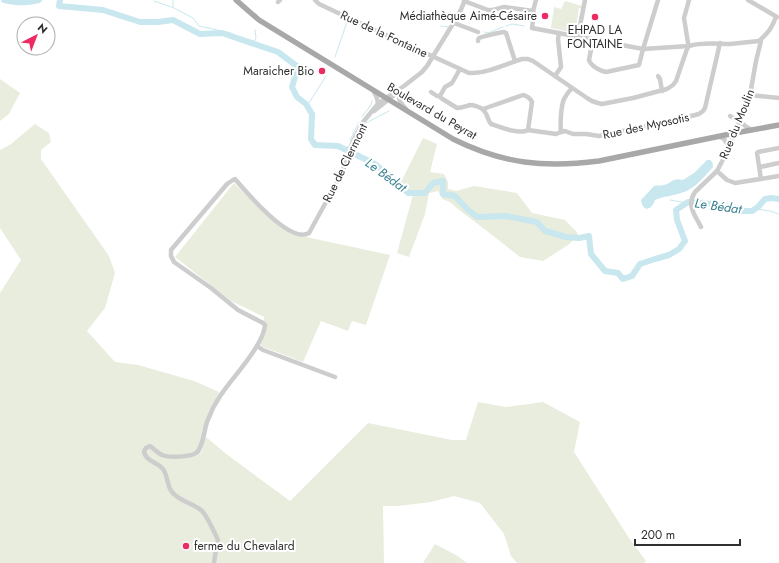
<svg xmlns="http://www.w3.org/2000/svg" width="779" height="563" font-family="Jost,sans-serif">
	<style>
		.green { fill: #e9eddd }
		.water { fill: #c8e7ee }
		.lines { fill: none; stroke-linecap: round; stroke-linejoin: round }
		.stream { stroke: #c8e7ee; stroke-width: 1 }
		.river { stroke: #c8e7ee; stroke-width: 6 }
		.minor { stroke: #cdcdcd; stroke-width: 4.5 }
		.major { stroke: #a8a8a8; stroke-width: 5.5 }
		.poi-dot { fill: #ee2a62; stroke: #fff; stroke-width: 1.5 }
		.labels { text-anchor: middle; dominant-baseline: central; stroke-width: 4; stroke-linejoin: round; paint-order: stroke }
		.poi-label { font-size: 12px; fill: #303030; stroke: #fff; text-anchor: end }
		.street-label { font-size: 12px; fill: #303030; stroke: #fff }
		.water-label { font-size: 13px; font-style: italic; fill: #378090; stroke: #fff }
	</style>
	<rect width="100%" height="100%" fill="#fff"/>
	<!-- green -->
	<g class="green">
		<path d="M 565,1 L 582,6 L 582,9 L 579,8 L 575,33 L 551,28 L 554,7 L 561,9 Z"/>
		<path d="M 0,79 L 20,93 L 9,114 L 0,121 Z"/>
		<path d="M 35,124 L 49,133 L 51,142 L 41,150 L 41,159 L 109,256 L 115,273 L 105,308 L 87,331 L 115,362 L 138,365 L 194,381 L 219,392 L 207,421 L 200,457 L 206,437 L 225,453 L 290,501 L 368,423 L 452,440 L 466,440 L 478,402 L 506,407 L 543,402 L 580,422 L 574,452 L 629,538 L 646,561 L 644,563 L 517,563 L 511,556 L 504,534 L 480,503 L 454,496 L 431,502 L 398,506 L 383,506 L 384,563 L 0,563 L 0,293 L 21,260 L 0,228 L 0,150 L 11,144 Z"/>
		<path d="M 423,138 L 437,144 L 430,172 L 444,174 L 448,182 L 448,189 L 456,191 L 474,186 L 517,193 L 532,213 L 565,220 L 577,232 L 578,236 L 568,245 L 543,261 L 520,257 L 487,231 L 459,210 L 450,202 L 442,199 L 438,191 L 429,193 L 425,214 L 409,257 L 397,253 L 413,195 L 404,193 L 399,186 Z"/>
		<path d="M 234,183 L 262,211 L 289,231 L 306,237 L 390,255 L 366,325 L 352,321 L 348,331 L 321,321 L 303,362 L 261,346 L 264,317 L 231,301 L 175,257 Z"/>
		<path d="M 435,544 L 456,555 L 467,563 L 423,563 Z"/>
	</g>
	<!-- water -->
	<path class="water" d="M 707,160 C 711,159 713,162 713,167 C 704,177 695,189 681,193 C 672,196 664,196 655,200 C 652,210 643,213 641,200 L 654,186 C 657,185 660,186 664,185 C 673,183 671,177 683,180 L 694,173 Z"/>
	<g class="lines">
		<!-- stream -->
		<g class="stream">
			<path d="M 173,0 L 173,7"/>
			<path d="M 154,1 L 174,8 L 193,18 L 199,26 L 231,33"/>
			<path d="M 441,26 L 448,27"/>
			<path d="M 506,26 L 512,24 L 524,26"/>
			<path d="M 484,32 L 488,33 L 503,27"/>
			<path d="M 253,44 L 256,38 L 255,30"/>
			<path d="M 335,57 L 347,22"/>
			<path d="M 307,106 L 326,76"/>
			<path d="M 362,117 L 371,105 L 372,101"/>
			<path d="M 366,123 L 389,111"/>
			<path d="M 350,140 L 359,122"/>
			<path d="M 348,146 L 347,148 L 349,149"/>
			<path d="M 670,200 L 687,203"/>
			<path d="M 756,209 L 770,211 L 779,214"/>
		</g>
		<!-- river -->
		<g class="river">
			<path d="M 4,0 C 18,3 25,3 39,0"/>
			<path d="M 60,0 L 59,6 L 103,10 L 140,22 L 158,22 L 173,20 L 200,34 L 222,33 L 278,52 L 298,67 L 292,87 L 297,97 L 306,104 L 312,114 L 311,139 L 315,145 L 338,146 L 375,164 L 399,184 L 408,193 L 425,193 L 433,183 L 443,181 L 443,194 L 455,196 L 467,209 L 477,217 L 505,216 L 537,222 L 545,231 L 566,237 L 579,238 L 589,236 L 591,254 L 605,271 L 618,273 L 623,279 L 632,276 L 640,264 L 655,259 L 669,255 L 679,249 L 685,241 L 677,220 L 676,210 L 688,202 L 721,205 L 738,208 L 741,211 L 752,211 L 758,207 L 765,199 L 771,198 L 779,199"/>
		</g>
		<!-- minor -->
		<g class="minor">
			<path d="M 315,0 L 319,4 L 351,19 L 469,73 C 486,74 506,64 522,59 L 528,59 L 533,61 L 587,98 L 592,101 L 598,103 L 602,104 L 633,98 L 667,89 L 673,85 L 676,81 L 687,49 L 689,46 C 702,42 717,44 730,44 C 740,43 749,42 759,41"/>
			<path d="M 748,0 L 777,17"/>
			<path d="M 464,1 L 488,10 L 493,10 L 504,7 L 533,11"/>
			<path d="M 278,2 L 280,0"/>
			<path d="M 533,11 L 534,13 L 532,28 L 643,49 L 689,46 L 688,43 L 684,18 L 689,0"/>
			<path d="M 533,11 L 536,0"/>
			<path d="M 454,23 L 478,32"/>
			<path d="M 578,36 L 585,0"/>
			<path d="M 593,39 L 589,60 C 591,66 600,71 606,72 L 639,65 L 643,49 L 658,0"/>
			<path d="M 478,41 C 478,40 478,39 479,38 C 481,37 501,32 504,32 L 506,33 L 515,61"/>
			<path d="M 460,69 L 452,83 L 445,87 L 440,96 L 441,98 L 457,108 C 462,108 466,106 470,105 C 475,105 483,108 485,112 C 488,116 488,121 491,124 C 500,127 519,135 528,130 L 556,134 L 561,132 L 565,131 L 573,134 L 586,134 L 599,136 L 671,121 L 699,114 L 703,111 L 705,108 L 720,43"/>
			<path d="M 555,76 L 561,67 L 558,39 L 559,33"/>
			<path d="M 658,76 L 660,79 L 662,91"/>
			<path d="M 373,90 L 377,98 L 378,104"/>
			<path d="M 400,92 C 397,99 401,103 406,109"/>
			<path d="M 431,92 L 437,96 L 440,96"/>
			<path d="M 750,95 L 779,98"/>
			<path d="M 483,109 L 523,95 C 527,96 530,98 532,102 L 528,130"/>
			<path d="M 374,111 L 398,92"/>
			<path d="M 730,116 C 733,118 737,119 740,121 C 745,126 745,127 752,130"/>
			<path d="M 561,132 C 560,124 561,106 564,99 C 566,95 569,91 572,88"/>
			<path d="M 718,136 L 724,139 L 729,147"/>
			<path d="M 760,167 L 779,163"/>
			<path d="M 717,171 L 727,180 L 735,183 L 779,176"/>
			<path d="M 761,179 L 757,153 L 758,152 L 779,148"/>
			<path d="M 701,227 C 695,215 686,205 695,192 L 717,171 L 728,150 L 750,95 L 756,61 L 761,41 L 759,41 C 768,33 772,28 776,17"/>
			<path d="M 257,346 L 263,350 L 335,377"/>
			<path d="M 214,563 L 215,556 L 218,540 C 214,532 207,515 201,510 C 192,503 179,501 172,492 C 167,486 168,476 163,469 C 157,462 145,461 144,451 L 146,448 L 150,446 C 154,449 158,453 162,455 C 169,458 190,457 196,453 C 203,448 204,431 207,422 C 209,417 211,413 213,408 C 216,403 219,397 223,392 C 234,376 264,344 265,325 L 263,323 L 238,310 L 211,288 L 174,262 L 171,256 L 171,250 L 227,184 L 233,180 L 235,179 C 247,193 290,244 309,233 L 342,173 L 353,141 L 363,122 L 378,104 L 386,98 L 404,86 L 422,72 L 427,66 L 459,14 L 465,0"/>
		</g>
		<!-- major -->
		<path class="major" d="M 236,0 L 252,14 L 259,20 L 453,139 C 503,164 545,168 599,161 L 735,133 L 779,125"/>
	</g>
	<!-- markers -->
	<g class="poi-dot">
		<circle cx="545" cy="16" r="4"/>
		<circle cx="595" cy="17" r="4"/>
		<circle cx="322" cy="71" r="4"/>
		<circle cx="186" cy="546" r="4"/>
	</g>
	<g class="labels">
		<!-- poi labels -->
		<g class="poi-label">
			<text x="537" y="16">Médiathèque Aimé-Césaire</text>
			<text x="595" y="30" text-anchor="middle">EHPAD LA<tspan x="595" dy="14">FONTAINE</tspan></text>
			<text x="314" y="71">Maraicher Bio</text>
			<text x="194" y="546" text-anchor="start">ferme du Chevalard</text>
		</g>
		<!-- street labels -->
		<g class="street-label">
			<text transform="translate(384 34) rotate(25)">Rue de la Fontaine</text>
			<text transform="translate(432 111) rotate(30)">Boulevard du Peyrat</text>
			<text transform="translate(737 124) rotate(-68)">Rue du Moulin</text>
			<text transform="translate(646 126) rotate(-12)">Rue des Myosotis</text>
			<text transform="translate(345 163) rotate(-64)">Rue de Clermont</text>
		</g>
		<!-- water labels -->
		<g class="water-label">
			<text transform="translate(386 175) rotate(36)">Le Bédat</text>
			<text transform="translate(718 206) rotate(8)">Le Bédat</text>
		</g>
	</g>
	<!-- north arrow -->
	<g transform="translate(36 36) rotate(42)"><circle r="19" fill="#ffffff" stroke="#acacac"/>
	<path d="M0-3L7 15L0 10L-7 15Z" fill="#ee2a62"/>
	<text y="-6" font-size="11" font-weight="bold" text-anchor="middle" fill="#303030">N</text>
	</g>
	<!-- scale -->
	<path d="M635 539v6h105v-6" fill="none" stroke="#303030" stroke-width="2"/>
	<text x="641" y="539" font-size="12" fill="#303030" stroke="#ffffff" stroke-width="3" paint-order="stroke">200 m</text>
</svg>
